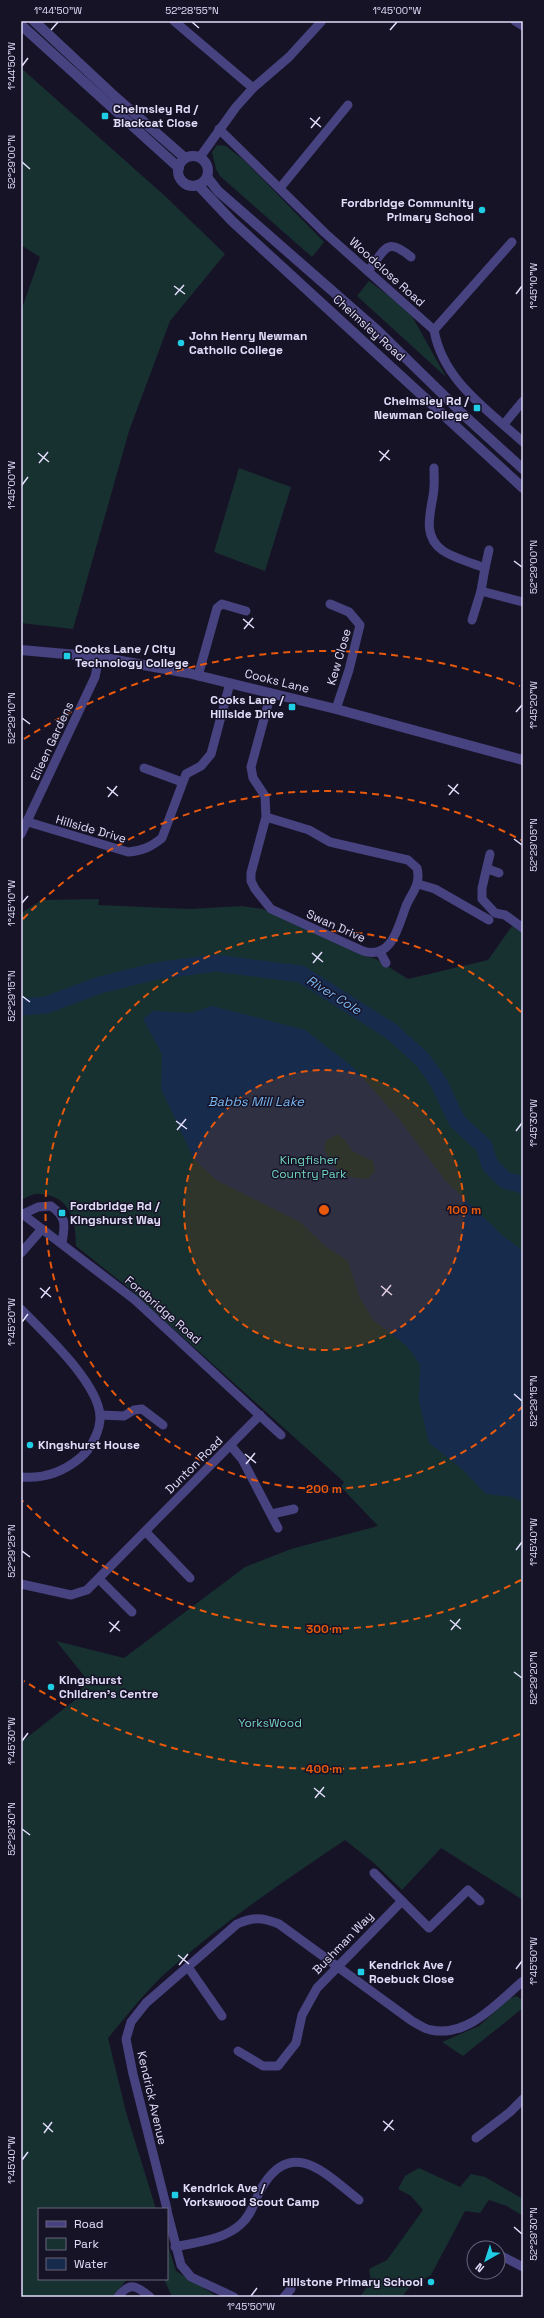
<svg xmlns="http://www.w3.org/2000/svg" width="544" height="2318" font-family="'Space Grotesk',sans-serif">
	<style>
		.green { fill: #173030 }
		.water { fill: #172b4c; fill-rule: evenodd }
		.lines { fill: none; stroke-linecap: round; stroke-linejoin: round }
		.river { stroke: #172b4c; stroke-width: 17 }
		.minor { stroke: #474380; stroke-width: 9 }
		.tertiary { stroke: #474380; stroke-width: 10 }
		.ticks { fill: none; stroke: #e1ddfb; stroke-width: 1.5 }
		.ring { fill: none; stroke: #e8590c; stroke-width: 2; stroke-dasharray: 7 5 }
		.poi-dot { fill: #1fcee5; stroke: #171327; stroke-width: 1.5 }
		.labels { text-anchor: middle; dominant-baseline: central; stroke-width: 3; stroke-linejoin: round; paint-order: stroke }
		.poi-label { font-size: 12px; font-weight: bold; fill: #e1ddfb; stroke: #171327; text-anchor: start }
		.street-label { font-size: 12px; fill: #e1ddfb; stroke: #171327 }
		.park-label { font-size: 12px; fill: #70d4bc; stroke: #171327 }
		.water-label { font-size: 13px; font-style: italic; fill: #77b6ef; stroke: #171327 }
		.centre { fill: #e8590c; stroke: #171327; stroke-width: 2 }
		.ring-label { font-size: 12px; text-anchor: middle; font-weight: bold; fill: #e8590c; stroke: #171327; stroke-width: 3; stroke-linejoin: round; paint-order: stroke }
		.neatline { fill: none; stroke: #e1ddfb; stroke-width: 1.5 }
		.ticks-label { font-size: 10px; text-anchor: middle; fill: #e1ddfb }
	</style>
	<rect width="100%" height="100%" fill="#171327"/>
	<!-- green -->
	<g class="green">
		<path d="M 21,68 L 166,197 L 225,254 L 170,321 L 129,431 L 73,629 L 21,623 L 21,311 L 40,257 L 21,245 Z"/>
		<path d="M 217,145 L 226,146 L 245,161 L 324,242 L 312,257 L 220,176 L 216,169 L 212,152 Z"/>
		<path d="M 369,281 L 396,301 L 413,318 L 446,377 L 357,296 Z"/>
		<path d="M 239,468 L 291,487 L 265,571 L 214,552 Z"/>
		<path d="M 99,899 L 98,905 L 190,909 L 241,906 L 263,909 L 362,955 L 376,959 L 408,979 L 488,960 L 512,926 L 523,933 L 523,1900 L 441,1848 L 402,1890 L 375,1864 L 345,1840 C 287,1879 229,1918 176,1964 C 150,1985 130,2012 108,2038 L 126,2112 L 156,2209 L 39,2209 L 39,2279 L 127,2279 L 113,2297 L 21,2297 L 21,1742 L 79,1697 L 85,1677 L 56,1641 L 124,1658 L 245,1567 L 291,1549 L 378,1526 L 341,1487 L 344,1482 L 126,1286 L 76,1246 C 76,1220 70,1195 39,1194 C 33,1193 26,1198 21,1200 L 21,913 L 42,900 Z"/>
		<path d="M 516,1996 L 523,2000 L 523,2008 L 463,2056 L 442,2042 L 479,2026 L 509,1999 Z"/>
		<path d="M 419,2168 L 460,2187 L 471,2174 L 485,2177 L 523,2199 L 523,2216 L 507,2206 L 489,2200 L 480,2213 L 465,2211 L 431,2275 L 408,2289 L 402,2297 L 360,2297 L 371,2281 L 369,2269 L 387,2260 L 423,2210 L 411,2196 L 398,2189 L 405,2176 Z"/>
		<path d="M 167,2243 L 176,2271 L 218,2297 L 172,2297 L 164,2279 L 167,2279 Z"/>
	</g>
	<!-- water -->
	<path class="water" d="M 212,1006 L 305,1030 L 353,1067 L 399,1119 L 445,1180 L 502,1235 L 523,1251 L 523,1502 L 512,1497 L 486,1494 L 460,1467 L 429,1443 L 419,1401 L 420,1364 L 406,1345 L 373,1320 L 359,1296 L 348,1261 L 325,1246 L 300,1222 L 216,1180 L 194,1159 L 161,1089 L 162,1054 L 143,1019 L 153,1011 L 192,1013 ZM 337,1134 L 345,1140 L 352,1151 L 373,1161 L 375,1171 L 368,1179 C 345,1179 335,1171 324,1150 L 326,1141 Z"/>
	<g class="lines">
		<!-- river -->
		<path class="river" d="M 21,1007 L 46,1005 L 100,985 L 156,971 L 215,963 L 301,974 L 391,1031 L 423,1060 L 439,1083 L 457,1121 L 484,1146 L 490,1165 L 505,1180 L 523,1185"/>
		<!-- minor -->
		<g class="minor">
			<path d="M 174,21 L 253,88"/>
			<path d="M 515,21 L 523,26"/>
			<path d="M 219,129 L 325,233 L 434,330 C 443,381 487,409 523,442"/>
			<path d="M 200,157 L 236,107 L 253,88 L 289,57 L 321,22"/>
			<path d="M 280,188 L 348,105"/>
			<path d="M 368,271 C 386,249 386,236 411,257"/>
			<path d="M 434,330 L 512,242"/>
			<path d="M 504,424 L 523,401"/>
			<path d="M 434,468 C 434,477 435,487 433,496 C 430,515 423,536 442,550 C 453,558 472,563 485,568 L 481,591 L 523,602"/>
			<path d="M 485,568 L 489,550"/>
			<path d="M 330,604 L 349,612 L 360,625 L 349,670 L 336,709"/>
			<path d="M 472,620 L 481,591"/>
			<path d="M 198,676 L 217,608 L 222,604 L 246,611"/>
			<path d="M 144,768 L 182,782"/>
			<path d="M 266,817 L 251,873 L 251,881 L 255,889 L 271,909 L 363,951 C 392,960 398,927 406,906 C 412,892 421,885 417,868 L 408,860 L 330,842 L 309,830 L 266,817 L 265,796 L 253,778 L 251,767 L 271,693"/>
			<path d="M 28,822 L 128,852 C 142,851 151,847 162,838 L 186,774 L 201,766 L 211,754 L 230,683"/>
			<path d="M 21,834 L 95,677 L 99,657"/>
			<path d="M 490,854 L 482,888 L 482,899 L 495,913 L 505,915 L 523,928"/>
			<path d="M 488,869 L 499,873"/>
			<path d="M 418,884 L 435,889 L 489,920"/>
			<path d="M 380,952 L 386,963"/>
			<path d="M 21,1213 L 135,1300 L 281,1435"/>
			<path d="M 23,1214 L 38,1207 L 51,1206 C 67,1218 65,1224 62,1243"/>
			<path d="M 21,1253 L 42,1229"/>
			<path d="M 21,1309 C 44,1333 97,1381 100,1415 C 101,1430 91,1449 80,1458 C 63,1472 43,1479 21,1477"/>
			<path d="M 100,1415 L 124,1416 L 134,1410 L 142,1409 L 163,1425"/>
			<path d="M 231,1446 L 242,1459 L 278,1528"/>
			<path d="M 272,1514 L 294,1509"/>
			<path d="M 146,1532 L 190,1578"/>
			<path d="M 99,1579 L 132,1612"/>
			<path d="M 21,1584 L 71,1595 L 87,1590 L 260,1415"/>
			<path d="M 402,1901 L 429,1928 L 468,1890 L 480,1901"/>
			<path d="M 188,1967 L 222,2016"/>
			<path d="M 238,2051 L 263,2066 L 278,2066 L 296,2043 L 302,2015 L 317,1988 L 402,1901 L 374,1873"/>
			<path d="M 476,2138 L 510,2112 L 523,2099"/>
			<path d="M 167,2209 L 133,2074 L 126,2039 L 131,2022 L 146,2003 L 237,1924 C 253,1917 262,1917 279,1924 L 412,2021 C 418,2024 424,2029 431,2030 C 468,2038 498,2002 523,1981"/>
			<path d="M 167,2211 L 181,2265 L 191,2277 L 234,2297"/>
			<path d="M 175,2247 C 197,2242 224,2240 241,2224 C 253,2214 255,2197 264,2184 C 294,2137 329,2177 359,2200"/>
			<path d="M 498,2254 L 523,2267"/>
			<path d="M 118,2297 C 130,2281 137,2286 150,2297"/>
			<path d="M 284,2297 L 291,2289"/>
		</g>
		<!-- tertiary -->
		<g class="tertiary">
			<path d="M 34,21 L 111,93 L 185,158"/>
			<path d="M 21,25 L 179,168"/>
			<circle cx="193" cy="171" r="15"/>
			<path d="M 207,177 L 218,191 L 377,330 L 467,418 L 523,469"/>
			<path d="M 198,185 L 232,221 L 523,488"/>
			<path d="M 21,650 L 99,657 L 188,673 L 336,709 L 523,760"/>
		</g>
	</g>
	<!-- ticks -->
	<path class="ticks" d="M 192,22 L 199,28M 51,30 L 58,22M 390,30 L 397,22M 22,66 L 28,58M 310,118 L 321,127M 311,128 L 320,117M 22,162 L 30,169M 174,286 L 185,294M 516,294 L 522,286M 175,295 L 184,285M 379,451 L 390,460M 38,453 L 49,462M 380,461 L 389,450M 39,463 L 48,452M 22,485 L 28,477M 514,561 L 522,567M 243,619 L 254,628M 244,629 L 253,618M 516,712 L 522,705M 22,718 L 30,724M 448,785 L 459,794M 107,787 L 118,796M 449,795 L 458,784M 108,797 L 117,786M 514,839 L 522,845M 22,903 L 28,896M 312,953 L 323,962M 313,963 L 322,952M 22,996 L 30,1002M 176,1121 L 187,1129M 177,1130 L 186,1119M 516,1131 L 522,1123M 381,1286 L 392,1295M 40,1288 L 51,1297M 382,1296 L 391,1285M 41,1298 L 50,1287M 22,1322 L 28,1314M 514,1394 L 522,1401M 245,1454 L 256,1463M 246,1464 L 255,1453M 516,1550 L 522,1542M 22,1551 L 30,1557M 450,1620 L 461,1629M 109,1622 L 120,1631M 451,1630 L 460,1619M 110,1632 L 119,1621M 514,1672 L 522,1678M 22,1741 L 28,1733M 314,1788 L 325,1797M 315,1798 L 324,1787M 22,1829 L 30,1835M 178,1955 L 189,1964M 179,1965 L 188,1954M 516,1969 L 522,1961M 383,2121 L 394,2130M 43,2123 L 53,2132M 384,2131 L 393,2120M 44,2133 L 52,2122M 22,2160 L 28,2152M 514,2227 L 522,2234M 251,2296 L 257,2288"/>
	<!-- distance rings -->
	<circle cx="324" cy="1210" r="140" fill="#e8590c" fill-opacity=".12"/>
	<g class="ring">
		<circle cx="324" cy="1210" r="140"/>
		<path d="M523 1406A279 279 0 1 1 523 1014"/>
		<path d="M521 1580A419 419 0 0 1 23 1501M23 919A419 419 0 0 1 521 840"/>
		<path d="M520 1734A559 559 0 0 1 24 1681M24 739A559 559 0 0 1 520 686"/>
	</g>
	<!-- markers -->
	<g class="poi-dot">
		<rect x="101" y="112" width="8" height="8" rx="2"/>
		<circle cx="482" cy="210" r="4"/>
		<circle cx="181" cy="343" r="4"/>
		<rect x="473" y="404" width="8" height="8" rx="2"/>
		<rect x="63" y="652" width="8" height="8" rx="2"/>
		<rect x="288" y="703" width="8" height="8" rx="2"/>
		<rect x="58" y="1209" width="8" height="8" rx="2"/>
		<circle cx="30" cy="1445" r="4"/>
		<circle cx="51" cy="1687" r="4"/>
		<rect x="357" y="1968" width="8" height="8" rx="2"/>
		<rect x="171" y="2191" width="8" height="8" rx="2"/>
		<circle cx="431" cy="2282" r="4"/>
	</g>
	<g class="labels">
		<!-- poi labels -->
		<g class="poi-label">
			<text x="113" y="109">Chelmsley Rd /<tspan x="113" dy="14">Blackcat Close</tspan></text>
			<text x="474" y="203" text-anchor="end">Fordbridge Community<tspan x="474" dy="14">Primary School</tspan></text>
			<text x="189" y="336">John Henry Newman<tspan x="189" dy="14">Catholic College</tspan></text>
			<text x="469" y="401" text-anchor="end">Chelmsley Rd /<tspan x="469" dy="14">Newman College</tspan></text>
			<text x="75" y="649">Cooks Lane / City<tspan x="75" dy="14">Technology College</tspan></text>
			<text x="284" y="700" text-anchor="end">Cooks Lane /<tspan x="284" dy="14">Hillside Drive</tspan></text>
			<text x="70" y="1206">Fordbridge Rd /<tspan x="70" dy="14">Kingshurst Way</tspan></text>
			<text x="38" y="1445">Kingshurst House</text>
			<text x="59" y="1680">Kingshurst<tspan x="59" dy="14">Children’s Centre</tspan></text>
			<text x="369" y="1965">Kendrick Ave /<tspan x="369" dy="14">Roebuck Close</tspan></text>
			<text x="183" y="2188">Kendrick Ave /<tspan x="183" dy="14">Yorkswood Scout Camp</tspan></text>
			<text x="423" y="2282" text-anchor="end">Hillstone Primary School</text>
		</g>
		<!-- street labels -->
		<g class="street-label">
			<text transform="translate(387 272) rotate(42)">Woodclose Road</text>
			<text transform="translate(369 328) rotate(42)">Chelmsley Road</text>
			<text transform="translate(339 657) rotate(-74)">Kew Close</text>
			<text transform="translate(277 681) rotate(14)">Cooks Lane</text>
			<text transform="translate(52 741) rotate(-65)">Eileen Gardens</text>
			<text transform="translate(91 829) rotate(16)">Hillside Drive</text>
			<text transform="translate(336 926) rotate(24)">Swan Drive</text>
			<text transform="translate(163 1310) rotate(41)">Fordbridge Road</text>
			<text transform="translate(194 1465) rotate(-45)">Dunton Road</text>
			<text transform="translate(343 1943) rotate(-46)">Bushman Way</text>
			<text transform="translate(152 2098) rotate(77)">Kendrick Avenue</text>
		</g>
		<!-- park labels -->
		<g class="park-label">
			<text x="309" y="1160">Kingfisher<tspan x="309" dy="14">Country Park</tspan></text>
			<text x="270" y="1723">YorksWood</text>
		</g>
		<!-- water labels -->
		<g class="water-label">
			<text transform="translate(334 995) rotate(32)">River Cole</text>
			<text x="256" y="1101">Babbs Mill Lake</text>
		</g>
	</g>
	<circle cx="324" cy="1210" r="6" class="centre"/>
	<g class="ring-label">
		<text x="464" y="1214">100 m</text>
		<text x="324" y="1493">200 m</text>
		<text x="324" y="1633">300 m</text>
		<text x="324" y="1773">400 m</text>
	</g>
	<!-- border -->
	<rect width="544" height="2318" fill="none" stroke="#171327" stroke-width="44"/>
	<!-- legend -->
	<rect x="38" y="2208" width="130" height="72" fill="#171327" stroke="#68647c"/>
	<rect x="46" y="2221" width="20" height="6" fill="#474380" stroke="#68647c"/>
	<text x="74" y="2228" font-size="12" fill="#e1ddfb">Road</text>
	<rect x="46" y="2238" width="20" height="12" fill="#173030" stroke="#68647c"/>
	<text x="74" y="2248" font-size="12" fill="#e1ddfb">Park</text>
	<rect x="46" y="2258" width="20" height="12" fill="#172b4c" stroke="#68647c"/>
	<text x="74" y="2268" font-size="12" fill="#e1ddfb">Water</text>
	<!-- north arrow -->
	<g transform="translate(486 2260) rotate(219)"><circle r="19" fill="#171327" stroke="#68647c"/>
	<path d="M0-3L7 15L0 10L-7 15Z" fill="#1fcee5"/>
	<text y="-6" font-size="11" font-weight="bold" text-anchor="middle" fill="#e1ddfb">N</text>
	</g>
	<rect x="22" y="22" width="500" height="2274" class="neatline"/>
	<g class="ticks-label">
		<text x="58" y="14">1°44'50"W</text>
		<text x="192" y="14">52°28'55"N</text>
		<text x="397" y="14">1°45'00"W</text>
		<text transform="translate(11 66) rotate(-90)" y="4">1°44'50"W</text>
		<text transform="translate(11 162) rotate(-90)" y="4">52°29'00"N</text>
		<text transform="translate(533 286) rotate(-90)" y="4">1°45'10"W</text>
		<text transform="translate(11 485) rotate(-90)" y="4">1°45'00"W</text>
		<text transform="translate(533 567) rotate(-90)" y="4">52°29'00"N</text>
		<text transform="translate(533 705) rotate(-90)" y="4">1°45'20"W</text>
		<text transform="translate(11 718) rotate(-90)" y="4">52°29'10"N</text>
		<text transform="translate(533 845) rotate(-90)" y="4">52°29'05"N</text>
		<text transform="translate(11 903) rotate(-90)" y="4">1°45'10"W</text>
		<text transform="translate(11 996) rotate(-90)" y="4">52°29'15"N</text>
		<text transform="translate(533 1123) rotate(-90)" y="4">1°45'30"W</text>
		<text transform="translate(11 1322) rotate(-90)" y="4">1°45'20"W</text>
		<text transform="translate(533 1401) rotate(-90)" y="4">52°29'15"N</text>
		<text transform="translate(533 1542) rotate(-90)" y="4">1°45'40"W</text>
		<text transform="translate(11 1551) rotate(-90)" y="4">52°29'25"N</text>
		<text transform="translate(533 1678) rotate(-90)" y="4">52°29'20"N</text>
		<text transform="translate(11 1741) rotate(-90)" y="4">1°45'30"W</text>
		<text transform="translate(11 1829) rotate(-90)" y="4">52°29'30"N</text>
		<text transform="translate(533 1961) rotate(-90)" y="4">1°45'50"W</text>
		<text transform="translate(11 2160) rotate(-90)" y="4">1°45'40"W</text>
		<text transform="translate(533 2234) rotate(-90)" y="4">52°29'30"N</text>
		<text x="251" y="2310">1°45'50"W</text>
	</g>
</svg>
